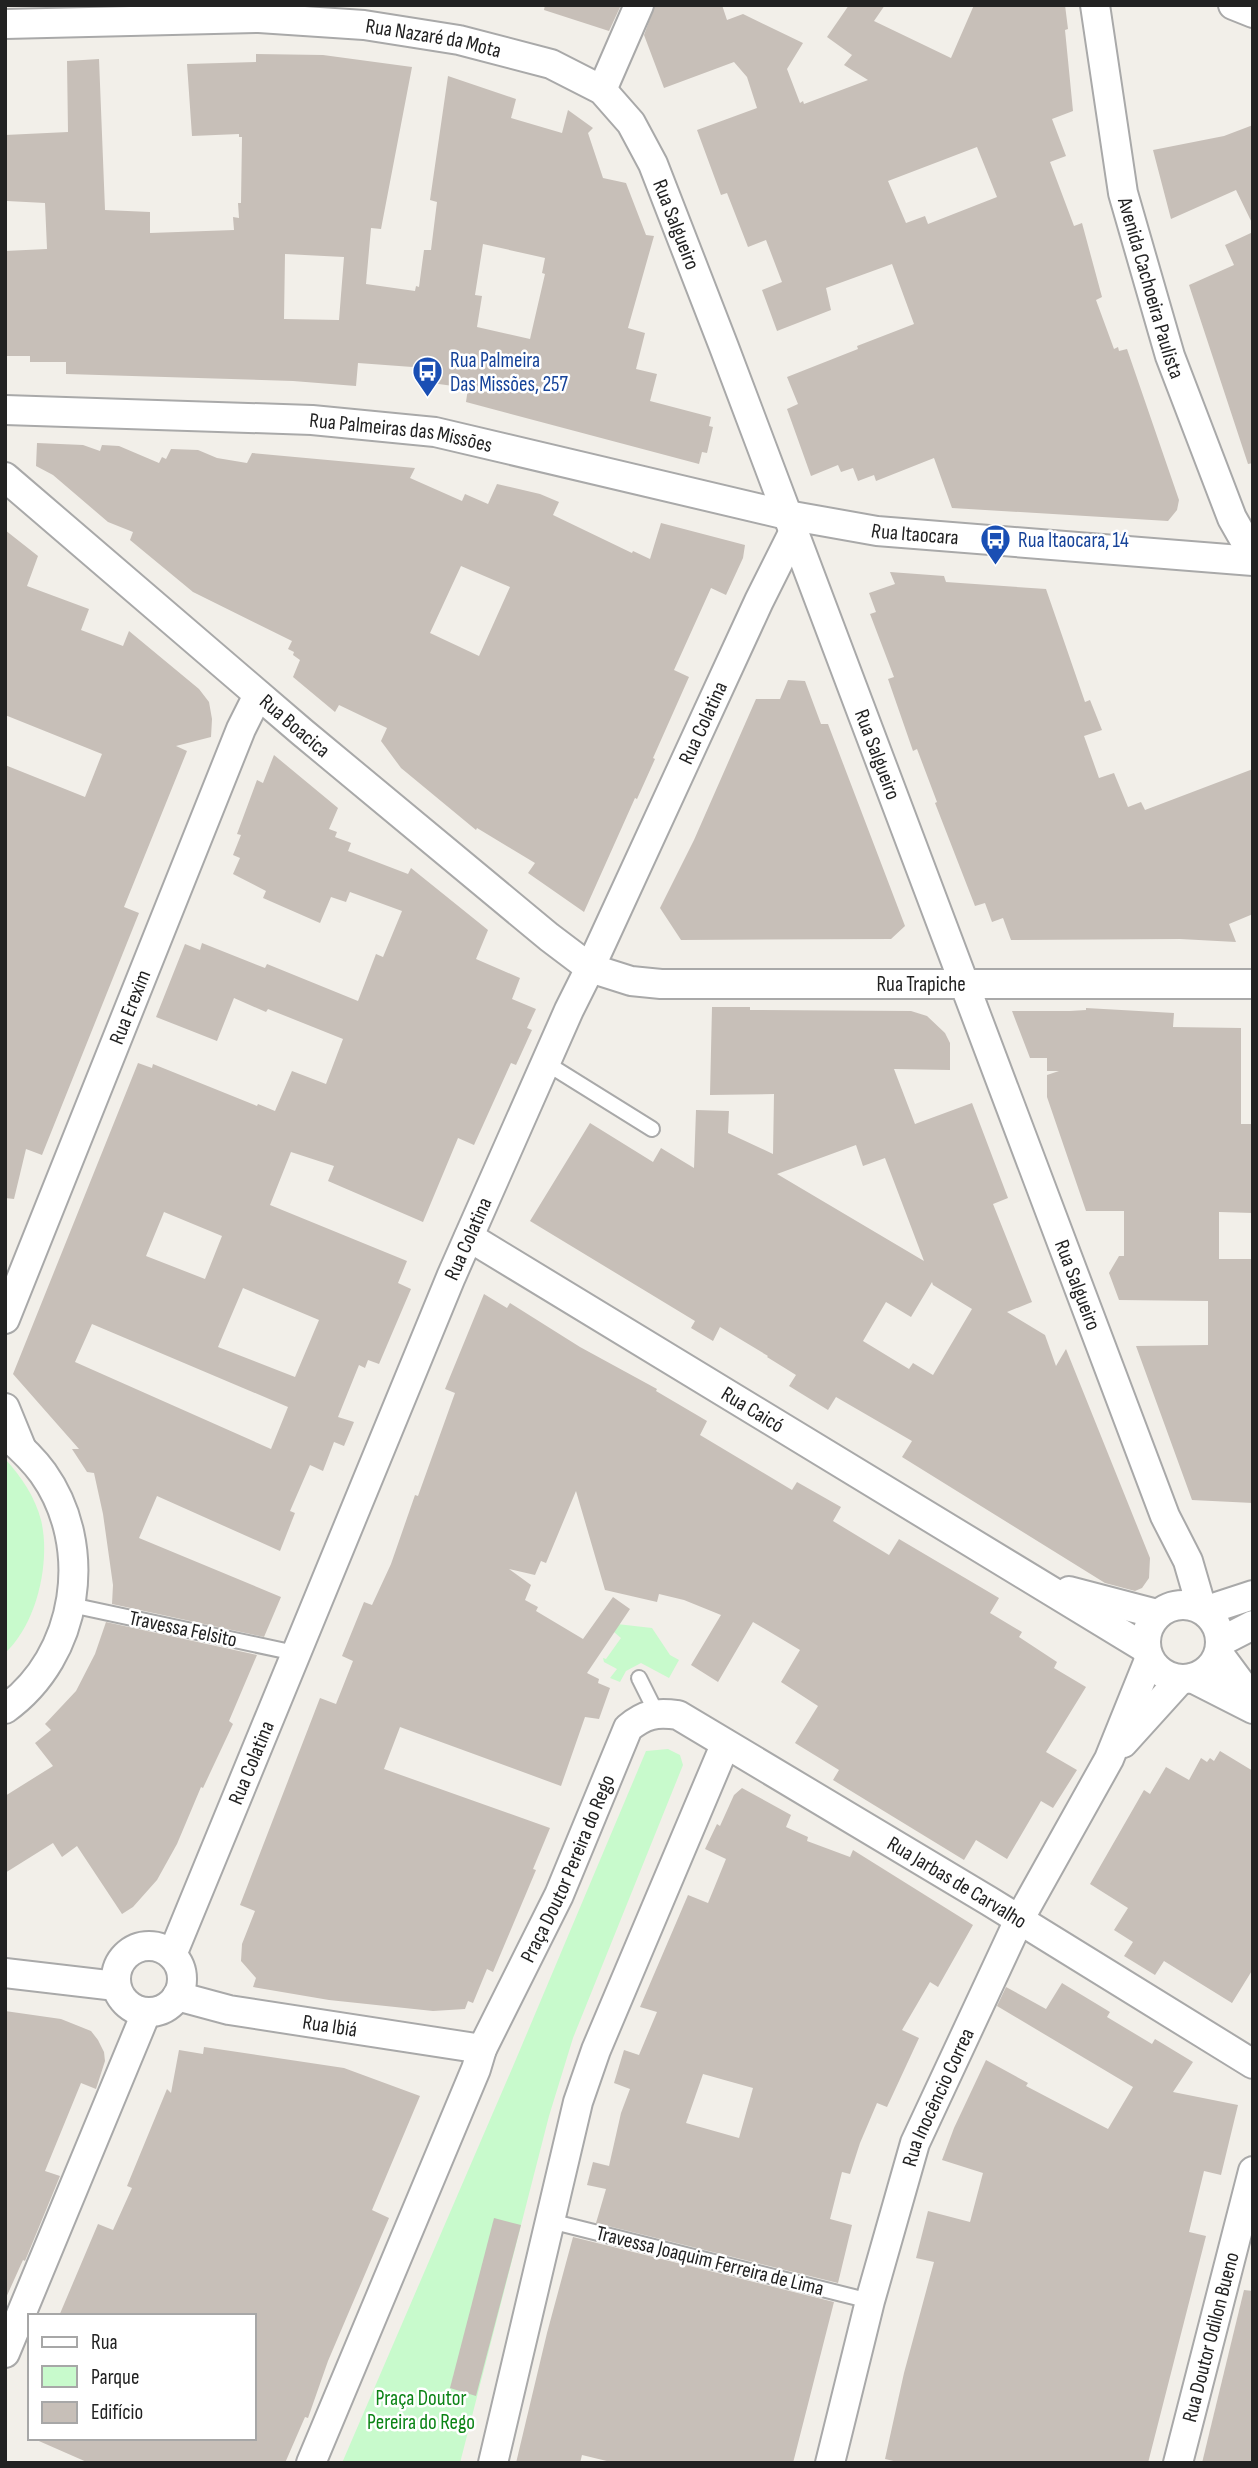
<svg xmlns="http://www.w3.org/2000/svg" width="1258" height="2468" font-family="'Sofia Sans Condensed',sans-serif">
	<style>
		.park { fill: #c8facc }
		.building { fill: #c7bfb8; fill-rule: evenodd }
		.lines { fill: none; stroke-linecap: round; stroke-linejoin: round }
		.service-casing { stroke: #a9a9a9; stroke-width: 18 }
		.minor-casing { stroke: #a9a9a9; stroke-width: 32 }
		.service { stroke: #fff; stroke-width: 14 }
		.minor { stroke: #fff; stroke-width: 28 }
		.labels { text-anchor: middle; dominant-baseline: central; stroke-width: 5; stroke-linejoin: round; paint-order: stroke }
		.street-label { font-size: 21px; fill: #222; stroke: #fff }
		.transit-label { font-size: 21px; fill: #164399; stroke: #fff; text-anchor: start }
		.park-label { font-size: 21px; fill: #0c8416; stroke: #fff }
	</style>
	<rect width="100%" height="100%" fill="#f2efe9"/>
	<!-- park -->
	<g class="park">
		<path d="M 5,1459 C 21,1476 35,1497 41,1520 C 51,1561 37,1624 5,1653 Z"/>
		<path d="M 617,1624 L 652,1628 L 670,1655 L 679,1660 L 669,1678 L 641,1663 L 626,1671 L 620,1682 L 610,1678 L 617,1669 L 604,1662 L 603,1658 L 606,1659 L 621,1638 L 614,1632 Z"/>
		<path d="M 668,1749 L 680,1755 L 683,1765 L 573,2038 L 549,2116 L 460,2463 L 342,2463 L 514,2064 L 646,1751 Z"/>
	</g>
	<!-- building -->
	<g class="building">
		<path d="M 545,5 L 621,5 L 609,31 L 544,10 Z"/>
		<path d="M 655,5 L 722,5 L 727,20 L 743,14 L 803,43 L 787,69 L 800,103 L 803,101 L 804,104 L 868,80 L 844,65 L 852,55 L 827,37 L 849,5 L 885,5 L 874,21 L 951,58 L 974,5 L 1065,5 L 1068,29 L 1065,30 L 1073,111 L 1052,119 L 1066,156 L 1050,162 L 1074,226 L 1082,223 L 1102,297 L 1096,300 L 1114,349 L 1118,347 L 1119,351 L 1127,349 L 1179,500 L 1177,510 L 1168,521 L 952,508 L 934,458 L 876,481 L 874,475 L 858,481 L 853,468 L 841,472 L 838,465 L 811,476 L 787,409 L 798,404 L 787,377 L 858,349 L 857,346 L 914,324 L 892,264 L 826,288 L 831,310 L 777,331 L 762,290 L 782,282 L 766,240 L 748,247 L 727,193 L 721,195 L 697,130 L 757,108 L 747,77 L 734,62 L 664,88 L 644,35 ZM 977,147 L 997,197 L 928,224 L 925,216 L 906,223 L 888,181 Z"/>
		<path d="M 256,54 L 323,55 L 412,67 L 381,229 L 371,228 L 366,284 L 415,291 L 416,286 L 419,287 L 424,250 L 431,250 L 437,202 L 430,200 L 448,76 L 516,99 L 511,118 L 562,133 L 568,110 L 593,128 L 588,133 L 603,178 L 626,183 L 646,235 L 654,236 L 628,328 L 645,333 L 636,369 L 657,374 L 650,401 L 711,417 L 709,426 L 713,427 L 707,453 L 702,452 L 699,464 L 466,402 L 468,388 L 424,382 L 426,368 L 358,363 L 356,386 L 293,381 L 66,374 L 66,362 L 30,362 L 30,356 L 5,356 L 5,251 L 47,249 L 45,203 L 7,201 L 5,135 L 68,132 L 67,61 L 99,59 L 105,210 L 150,212 L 150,233 L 234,230 L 233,217 L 239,218 L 238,203 L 241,203 L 242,137 L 239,137 L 239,134 L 192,136 L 187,64 L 256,62 ZM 483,244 L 545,258 L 542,273 L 545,274 L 530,339 L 477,327 L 482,296 L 475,295 ZM 285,254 L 344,257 L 339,320 L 284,319 Z"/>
		<path d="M 1253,125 L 1253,225 L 1236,190 L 1171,219 L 1153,150 L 1224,136 Z"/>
		<path d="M 1253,232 L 1253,463 L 1248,464 L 1189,285 L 1234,265 L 1225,245 Z"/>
		<path d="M 37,443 L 83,445 L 100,451 L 102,445 L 119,446 L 159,463 L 162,457 L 166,459 L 171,449 L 198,450 L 217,458 L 247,463 L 252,453 L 415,468 L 410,478 L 462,501 L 465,494 L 488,504 L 497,484 L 540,494 L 559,502 L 553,515 L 632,553 L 633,551 L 650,559 L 661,523 L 745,545 L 743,558 L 726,595 L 711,588 L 674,670 L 689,677 L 653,758 L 655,759 L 637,799 L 635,798 L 584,912 L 528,873 L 535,863 L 477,828 L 476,830 L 401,768 L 381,741 L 387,728 L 339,705 L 335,712 L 293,677 L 300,660 L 293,655 L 294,652 L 288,649 L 292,641 L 193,592 L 130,540 L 133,532 L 108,522 L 53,475 L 36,466 ZM 461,566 L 510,587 L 479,656 L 430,633 Z"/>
		<path d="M 5,530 L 38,556 L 27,586 L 89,609 L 81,630 L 123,646 L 129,631 L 199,689 L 209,702 L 212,719 L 211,737 L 176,746 L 187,751 L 124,907 L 139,913 L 42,1155 L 26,1149 L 14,1199 L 5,1198 L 5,765 L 85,797 L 102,754 L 5,715 Z"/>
		<path d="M 890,572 L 944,576 L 946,582 L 1046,589 L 1085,702 L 1090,700 L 1102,730 L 1084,736 L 1099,778 L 1114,773 L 1128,807 L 1141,802 L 1145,810 L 1253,769 L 1253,914 L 1229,924 L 1236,942 L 1180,939 L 1011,940 L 1003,918 L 992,922 L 985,903 L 975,906 L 935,803 L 937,802 L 917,749 L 913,751 L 888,679 L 894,677 L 870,614 L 876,612 L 869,593 L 895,584 Z"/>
		<path d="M 788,680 L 805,681 L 821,724 L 828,724 L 905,926 L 891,939 L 681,940 L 660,908 L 694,840 L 756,699 L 780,699 Z"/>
		<path d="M 274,755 L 338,808 L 329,829 L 337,832 L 335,837 L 351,843 L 348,851 L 408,874 L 411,868 L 488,930 L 476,959 L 520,978 L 512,999 L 536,1009 L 527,1028 L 532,1030 L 516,1065 L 511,1063 L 474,1145 L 458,1138 L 423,1222 L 328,1181 L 334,1166 L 291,1152 L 270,1205 L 407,1261 L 398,1283 L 411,1289 L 379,1364 L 368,1360 L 365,1368 L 359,1365 L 338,1417 L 354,1422 L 344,1446 L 334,1442 L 323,1471 L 310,1465 L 290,1511 L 295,1513 L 280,1551 L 157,1496 L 139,1538 L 281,1597 L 264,1637 L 112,1604 L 113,1585 L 103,1514 L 94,1473 L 87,1472 L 72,1449 L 79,1449 L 13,1374 L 138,1063 L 152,1068 L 153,1064 L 257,1106 L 258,1104 L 275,1111 L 292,1071 L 326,1084 L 343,1039 L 268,1009 L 266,1012 L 234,998 L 217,1041 L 156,1017 L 185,944 L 200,950 L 202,943 L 265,968 L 267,964 L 358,1001 L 376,954 L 383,957 L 402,911 L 350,892 L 346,902 L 331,897 L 320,923 L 263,898 L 266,891 L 233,874 L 240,858 L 233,855 L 241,835 L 237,834 L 257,780 L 263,783 ZM 164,1212 L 222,1236 L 205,1279 L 146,1256 ZM 243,1288 L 319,1320 L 295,1377 L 218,1347 ZM 92,1324 L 288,1407 L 271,1449 L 75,1362 Z"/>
		<path d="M 712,1007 L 750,1007 L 750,1010 L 911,1011 L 927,1016 L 945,1033 L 950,1043 L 950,1070 L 894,1069 L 915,1124 L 972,1103 L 1008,1198 L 993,1204 L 1032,1302 L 1007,1312 L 1045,1335 L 1056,1366 L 1066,1349 L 1150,1558 L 1149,1578 L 1142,1588 L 1135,1591 L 1105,1583 L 902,1457 L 912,1441 L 836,1397 L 828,1410 L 789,1386 L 796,1375 L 767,1357 L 768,1356 L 720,1327 L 713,1341 L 691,1328 L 695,1321 L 530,1221 L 590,1123 L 653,1162 L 661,1148 L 694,1168 L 696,1110 L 729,1111 L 728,1133 L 773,1154 L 774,1094 L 710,1095 ZM 856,1145 L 863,1166 L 885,1158 L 924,1261 L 777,1174 ZM 932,1282 L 933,1285 L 972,1309 L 933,1375 L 913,1363 L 909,1369 L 863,1341 L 886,1302 L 911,1317 Z"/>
		<path d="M 1086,1008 L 1174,1013 L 1173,1027 L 1241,1028 L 1241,1124 L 1253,1124 L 1253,1213 L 1219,1212 L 1219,1259 L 1253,1259 L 1253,1503 L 1192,1500 L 1136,1346 L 1208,1345 L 1208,1301 L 1119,1300 L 1109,1273 L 1119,1256 L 1124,1256 L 1124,1211 L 1086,1211 L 1047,1097 L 1047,1075 L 1059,1071 L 1047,1071 L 1047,1058 L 1030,1058 L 1012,1011 L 1070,1011 L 1086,1010 Z"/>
		<path d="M 484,1294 L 507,1308 L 510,1303 L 580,1347 L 657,1389 L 656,1391 L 707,1421 L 700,1435 L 792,1490 L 797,1482 L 841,1507 L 833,1521 L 889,1555 L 899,1539 L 999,1598 L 990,1613 L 1022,1632 L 1019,1637 L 1057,1662 L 1054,1668 L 1086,1687 L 1046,1752 L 1077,1770 L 1053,1808 L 1041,1801 L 1007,1859 L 976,1840 L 964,1860 L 833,1780 L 839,1770 L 795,1743 L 818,1706 L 781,1682 L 800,1650 L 753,1622 L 718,1682 L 691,1665 L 721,1615 L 684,1600 L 659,1594 L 657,1602 L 605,1590 L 576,1491 L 546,1563 L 541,1561 L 535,1575 L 509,1569 L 531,1585 L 525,1600 L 538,1607 L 536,1611 L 583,1639 L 613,1597 L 630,1609 L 587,1673 L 599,1679 L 598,1683 L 610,1688 L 599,1719 L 585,1717 L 561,1786 L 400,1727 L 384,1769 L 550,1828 L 533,1869 L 536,1870 L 493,1972 L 487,1969 L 473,2003 L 468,2001 L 465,2009 L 433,2011 L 329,2000 L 253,1987 L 256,1978 L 241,1961 L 242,1944 L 255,1911 L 240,1905 L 320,1698 L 336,1704 L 353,1661 L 342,1656 L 364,1602 L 372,1605 L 391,1564 L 415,1495 L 418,1496 L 455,1393 L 445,1389 Z"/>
		<path d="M 106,1622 L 257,1655 L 229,1721 L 233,1724 L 203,1788 L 201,1787 L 177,1844 L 157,1880 L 133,1907 L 122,1914 L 77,1846 L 62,1857 L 53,1843 L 5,1873 L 5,1796 L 53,1766 L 35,1743 L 51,1730 L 45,1724 L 76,1691 L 95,1654 Z"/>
		<path d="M 1220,1751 L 1253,1771 L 1253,1969 L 1232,2003 L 1164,1961 L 1155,1975 L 1124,1956 L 1133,1942 L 1114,1930 L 1128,1908 L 1090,1884 L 1144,1790 L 1150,1794 L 1166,1767 L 1189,1780 L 1201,1758 L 1207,1762 L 1210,1758 L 1214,1761 Z"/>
		<path d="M 742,1788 L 791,1815 L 786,1827 L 808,1837 L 807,1841 L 850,1857 L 853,1850 L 973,1925 L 938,1987 L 930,1982 L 902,2030 L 919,2038 L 887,2107 L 877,2103 L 860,2143 L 850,2174 L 842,2172 L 830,2219 L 852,2225 L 838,2283 L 596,2223 L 606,2189 L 587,2185 L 593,2162 L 609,2166 L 621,2113 L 630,2089 L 614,2083 L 624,2050 L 639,2055 L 657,2012 L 640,2007 L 688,1895 L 708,1903 L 726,1859 L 705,1849 L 717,1824 L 720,1826 L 734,1795 ZM 703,2074 L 753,2088 L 739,2138 L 686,2123 Z"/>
		<path d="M 1062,1983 L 1110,2012 L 1107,2017 L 1152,2044 L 1155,2039 L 1193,2062 L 1173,2092 L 1238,2105 L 1221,2175 L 1204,2171 L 1189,2232 L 1206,2236 L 1148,2463 L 902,2463 L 885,2459 L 904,2373 L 934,2262 L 916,2258 L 928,2211 L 970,2222 L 983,2173 L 942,2160 L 954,2128 L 986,2060 L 1028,2083 L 1026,2086 L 1108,2129 L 1133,2087 L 997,2006 L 1006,1987 L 1046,2009 Z"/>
		<path d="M 5,2011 L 61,2019 L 91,2031 L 98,2040 L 104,2052 L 105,2061 L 96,2089 L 81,2083 L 45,2171 L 60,2176 L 25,2261 L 23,2260 L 5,2300 Z"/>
		<path d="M 204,2047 L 344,2068 L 420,2096 L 372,2210 L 389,2218 L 328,2361 L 308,2418 L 305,2417 L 285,2463 L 89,2463 L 32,2438 L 254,2438 L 254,2316 L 59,2316 L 98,2224 L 113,2230 L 132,2188 L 127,2186 L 167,2089 L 171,2093 L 179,2050 L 203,2054 Z"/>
		<path d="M 494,2218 L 521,2225 L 476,2396 L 450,2388 Z"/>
		<path d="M 573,2237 L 834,2302 L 793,2463 L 615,2463 L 582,2455 L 580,2463 L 516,2463 L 547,2333 Z"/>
		<path d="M 1244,2290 L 1253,2291 L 1253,2463 L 1202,2463 Z"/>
	</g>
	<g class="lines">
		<defs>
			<g id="service">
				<path d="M 546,1063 L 652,1129"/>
				<path d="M 71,1605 L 295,1653"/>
				<path d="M 639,1678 L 656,1712"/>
				<path d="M 550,2221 L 870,2301"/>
			</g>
			<g id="minor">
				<path id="s1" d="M 1095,5 L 1123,193 L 1170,356 L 1232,518 L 1253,555"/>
				<path d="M 1233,5 L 1253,13"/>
				<path id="s2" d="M 5,24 L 259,18 L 364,25 L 459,40 L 551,64 L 602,90 L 631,123 L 653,164 L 724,347 L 1165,1516 L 1188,1561 L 1202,1609"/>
				<path d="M 602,90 L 639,5"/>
				<path id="s3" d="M 5,410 L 312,420 L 435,432 L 787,515 L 877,531 L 1253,561"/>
				<path id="s4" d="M 5,477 L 302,732 L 549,937 L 590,968 L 631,981 L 661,984 L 1253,984"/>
				<path id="s5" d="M 469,1237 L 1145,1648"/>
				<path id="s6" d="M 5,1319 L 241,729 L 258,695"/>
				<path d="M 5,1408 L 21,1447"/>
				<path d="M 5,1434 C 19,1446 32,1458 43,1473 C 95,1546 79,1656 5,1709"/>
				<path d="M 1069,1591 L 1157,1614"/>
				<circle cx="1183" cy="1642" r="37"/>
				<path d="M 1204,1611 L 1253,1595"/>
				<path d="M 1220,1642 L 1253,1625"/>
				<path d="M 1219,1654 L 1253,1700"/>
				<path d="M 1192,1678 L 1253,1709"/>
				<path d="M 1123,1743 L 1180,1680"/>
				<circle cx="149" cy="1979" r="33"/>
				<path id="s7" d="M 172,1955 L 451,1277 L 569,1010 L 590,968 L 759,601 L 793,533"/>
				<path d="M 5,1973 L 116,1986"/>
				<path id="s8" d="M 177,1996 L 229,2010 L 482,2049"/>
				<path d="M 5,2353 L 146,2013"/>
				<path id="s9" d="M 311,2463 L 476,2069 L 482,2049 L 559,1895 L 628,1728 C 645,1714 656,1712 678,1715 L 989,1901 L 1253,2064"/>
				<path d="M 493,2463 L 578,2102 L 596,2050 L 725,1745"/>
				<path id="s10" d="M 830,2463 L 870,2301 L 915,2143 L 1019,1920 L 1109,1759 L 1149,1660"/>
				<path id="s11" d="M 1178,2463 L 1253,2171"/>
			</g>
		</defs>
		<!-- service casing -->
		<use href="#service" class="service-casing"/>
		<!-- minor casing -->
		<use href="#minor" class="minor-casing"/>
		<!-- service -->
		<use href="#service" class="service"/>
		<!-- minor -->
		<use href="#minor" class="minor"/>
	</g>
	<!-- icons -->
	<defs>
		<symbol id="bus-pin" viewBox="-11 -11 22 30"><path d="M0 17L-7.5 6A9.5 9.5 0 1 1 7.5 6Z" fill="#1a4fb4" stroke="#fff"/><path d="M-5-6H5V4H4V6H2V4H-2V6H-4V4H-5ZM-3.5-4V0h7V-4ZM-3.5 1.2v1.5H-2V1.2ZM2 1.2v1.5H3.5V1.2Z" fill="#fff"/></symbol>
	</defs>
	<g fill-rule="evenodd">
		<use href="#bus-pin" x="410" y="354" width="35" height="47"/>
		<use href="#bus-pin" x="978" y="522" width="35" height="47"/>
	</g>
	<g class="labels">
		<!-- street labels -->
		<g class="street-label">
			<text stroke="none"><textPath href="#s2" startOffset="430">Rua Nazaré da Mota</textPath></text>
			<text stroke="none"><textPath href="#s2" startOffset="763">Rua Salgueiro</textPath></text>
			<text stroke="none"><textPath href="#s1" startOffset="289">Avenida Cachoeira Paulista</textPath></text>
			<text stroke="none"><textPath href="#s3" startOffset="397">Rua Palmeiras das Missões</textPath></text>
			<text stroke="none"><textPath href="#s3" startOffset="922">Rua Itaocara</textPath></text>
			<text stroke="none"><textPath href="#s7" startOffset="1342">Rua Colatina</textPath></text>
			<text stroke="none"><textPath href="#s4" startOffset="382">Rua Boacica</textPath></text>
			<text stroke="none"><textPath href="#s2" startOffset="1330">Rua Salgueiro</textPath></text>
			<text stroke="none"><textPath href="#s4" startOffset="1097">Rua Trapiche</textPath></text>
			<text stroke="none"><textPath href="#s6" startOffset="336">Rua Erexim</textPath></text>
			<text stroke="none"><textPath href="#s7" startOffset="775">Rua Colatina</textPath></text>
			<text stroke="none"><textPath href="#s2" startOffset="1897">Rua Salgueiro</textPath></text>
			<text stroke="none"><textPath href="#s5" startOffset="332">Rua Caicó</textPath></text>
			<text transform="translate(183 1629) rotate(12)">Travessa Felsito</text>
			<text stroke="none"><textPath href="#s7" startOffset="208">Rua Colatina</textPath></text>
			<text stroke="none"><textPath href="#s9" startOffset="648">Praça Doutor Pereira do Rego</textPath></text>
			<text stroke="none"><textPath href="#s9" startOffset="1180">Rua Jarbas de Carvalho</textPath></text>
			<text stroke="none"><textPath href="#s8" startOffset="156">Rua Ibiá</textPath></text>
			<text stroke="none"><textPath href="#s10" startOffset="382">Rua Inocêncio Correa</textPath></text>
			<text transform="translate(710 2261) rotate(14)">Travessa Joaquim Ferreira de Lima</text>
			<text stroke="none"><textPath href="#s11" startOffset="130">Rua Doutor Odilon Bueno</textPath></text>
		</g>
		<!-- transit labels -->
		<g class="transit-label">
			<text x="450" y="360">Rua Palmeira<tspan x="450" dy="24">Das Missões, 257</tspan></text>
			<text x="1018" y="540">Rua Itaocara, 14</text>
		</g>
		<!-- park labels -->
		<g class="park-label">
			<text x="421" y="2398">Praça Doutor<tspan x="421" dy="24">Pereira do Rego</tspan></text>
		</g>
	</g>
	<!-- border -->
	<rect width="1258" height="2468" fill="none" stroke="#222222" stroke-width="14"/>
	<!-- legend -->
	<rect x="28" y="2314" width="228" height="126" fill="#ffffff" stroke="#a7a7a7" stroke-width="2"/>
	<rect x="42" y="2337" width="35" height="10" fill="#ffffff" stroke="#a7a7a7" stroke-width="2"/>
	<text x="91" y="2349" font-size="21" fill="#222222">Rua</text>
	<rect x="42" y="2366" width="35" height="21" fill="#c8facc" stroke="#a7a7a7" stroke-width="2"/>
	<text x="91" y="2384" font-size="21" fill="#222222">Parque</text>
	<rect x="42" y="2402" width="35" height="21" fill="#c7bfb8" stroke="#a7a7a7" stroke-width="2"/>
	<text x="91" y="2419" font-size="21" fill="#222222">Edifício</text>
</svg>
